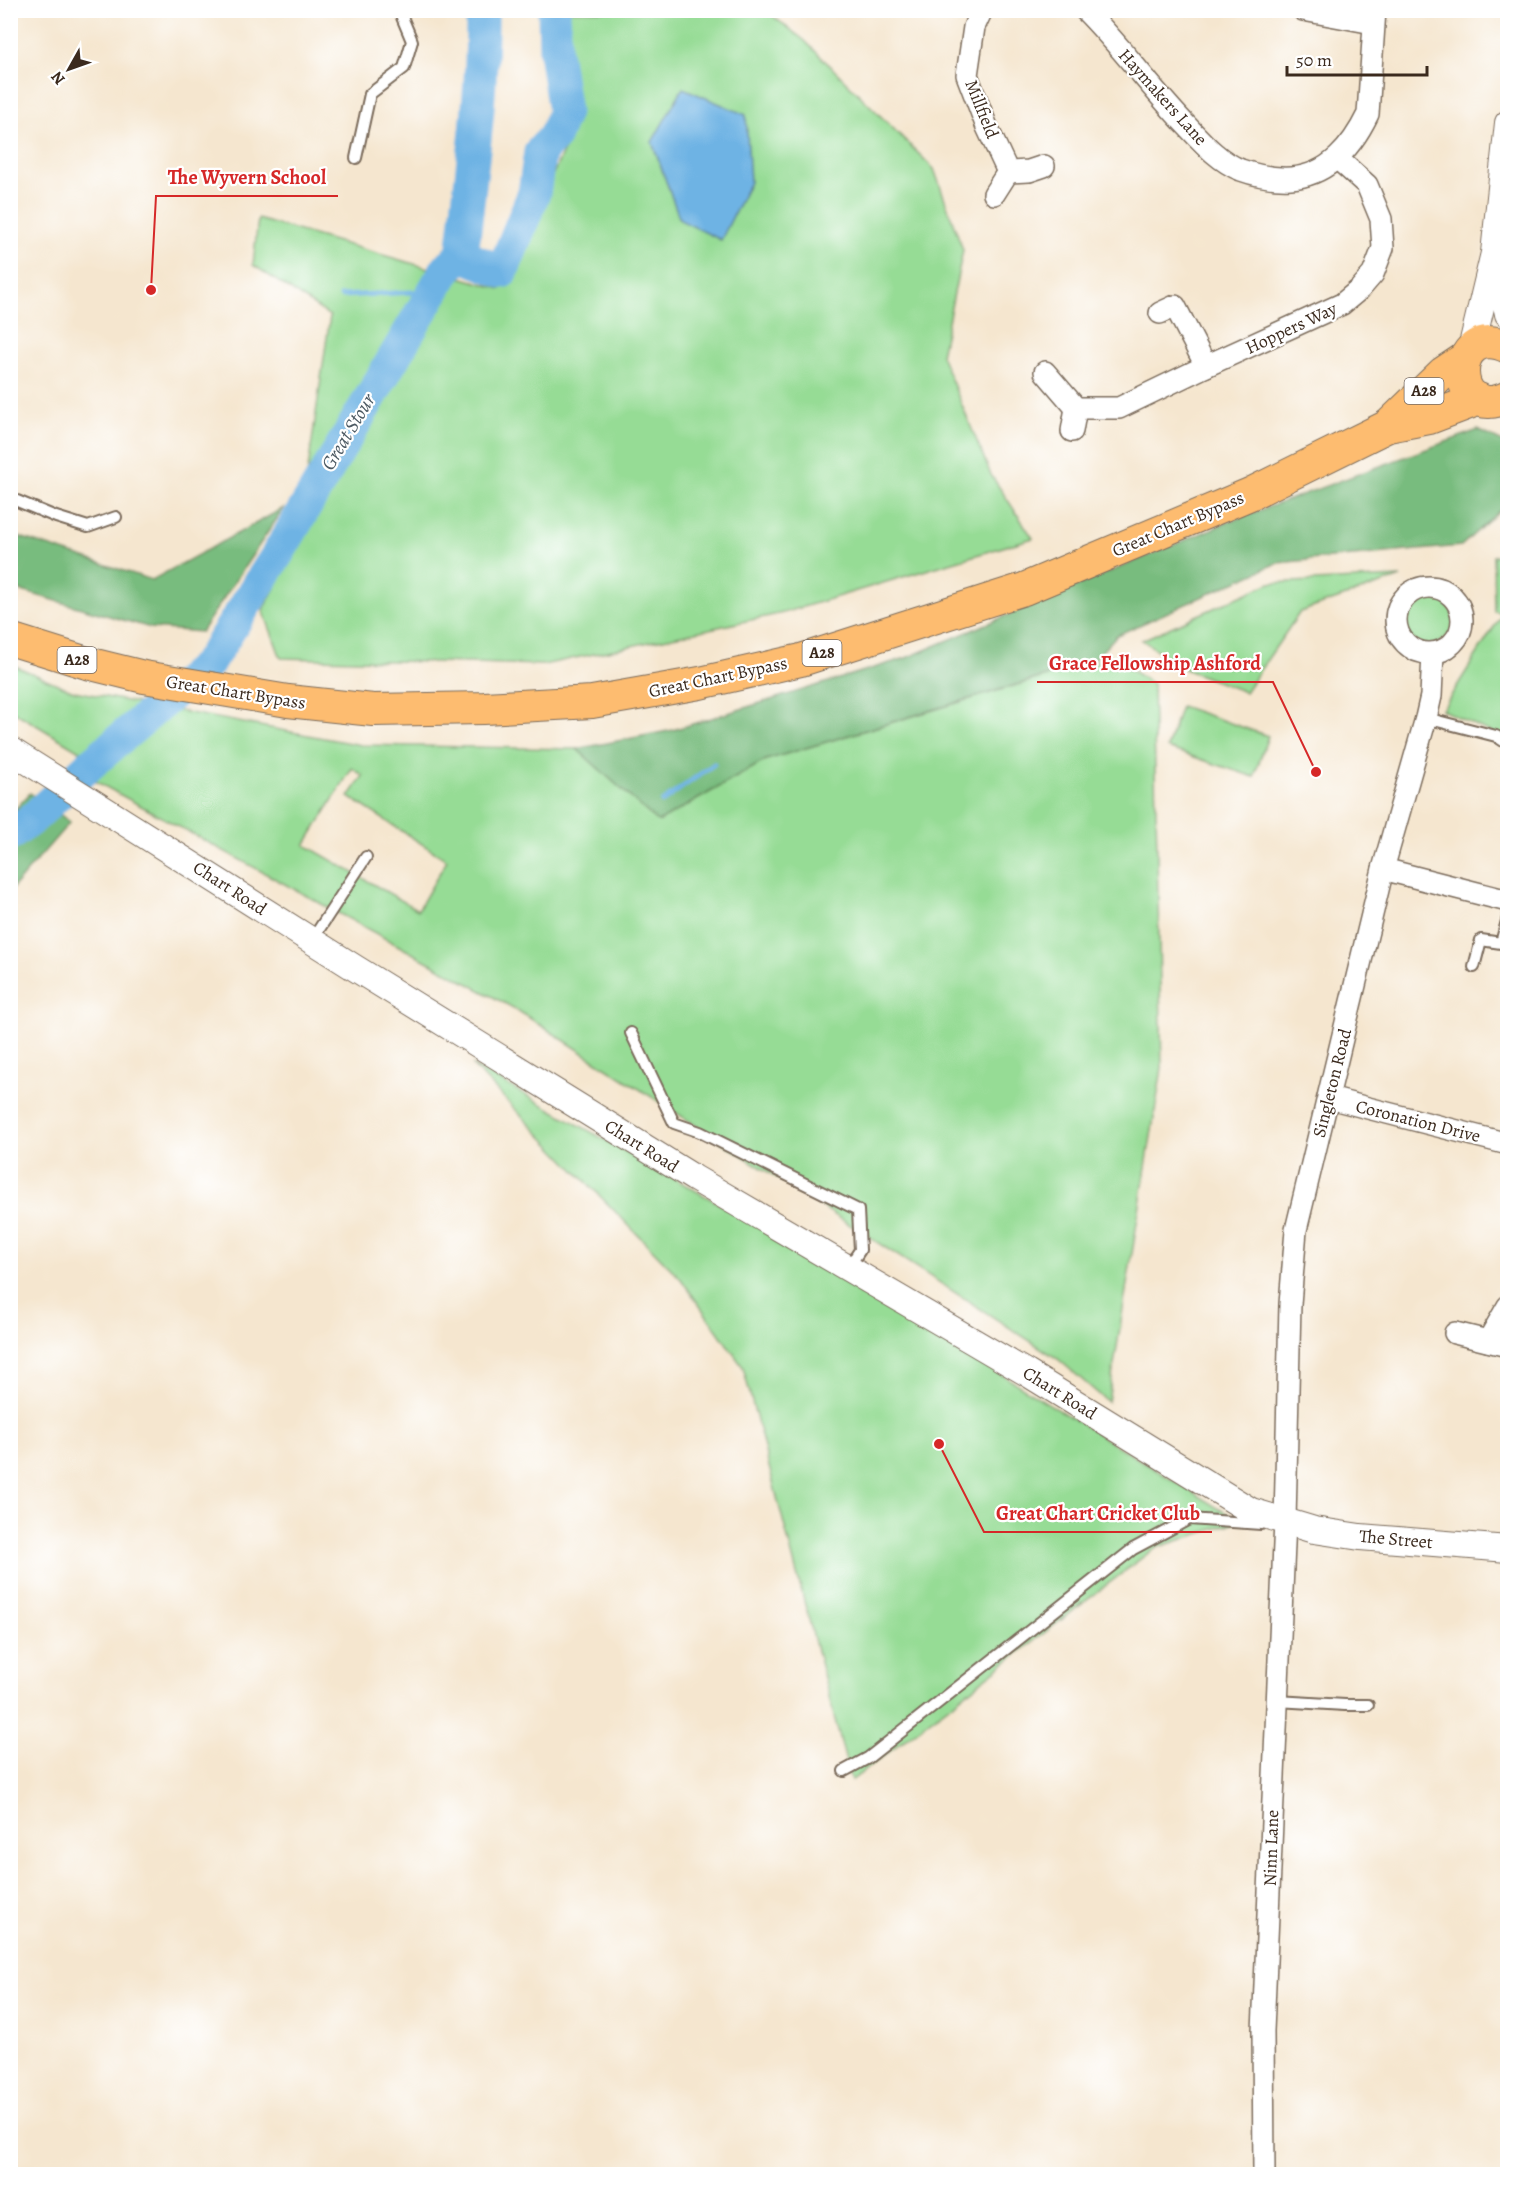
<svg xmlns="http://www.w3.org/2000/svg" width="1518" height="2185" font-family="Alegreya,serif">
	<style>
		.green { fill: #96dc95; stroke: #68835a; stroke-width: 1.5; fill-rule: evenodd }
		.forest { fill: #78bc7e; stroke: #5a734e; stroke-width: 1.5 }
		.water { fill: #6eb3e4; stroke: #546e81; stroke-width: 1.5 }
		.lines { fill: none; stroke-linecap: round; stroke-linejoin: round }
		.stream { stroke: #6eb3e4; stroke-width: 5 }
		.river { stroke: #6eb3e4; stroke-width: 33 }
		.service-casing { stroke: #7c6c5c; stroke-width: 14 }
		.minor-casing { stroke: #7c6c5c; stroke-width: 24 }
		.tertiary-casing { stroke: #7c6c5c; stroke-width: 28 }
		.primary-casing { stroke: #7c6c5c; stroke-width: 34 }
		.service { stroke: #fff; stroke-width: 10 }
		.minor { stroke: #fff; stroke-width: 21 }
		.tertiary { stroke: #fff; stroke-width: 26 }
		.primary { stroke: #fdbc70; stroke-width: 32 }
		.labels { text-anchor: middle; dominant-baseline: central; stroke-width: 4.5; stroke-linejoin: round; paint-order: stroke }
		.shield { fill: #fff; stroke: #766a62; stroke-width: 1.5 }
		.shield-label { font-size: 16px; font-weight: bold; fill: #3b2a1e }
		.street-label { font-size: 18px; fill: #3b2a1e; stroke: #fff }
		.water-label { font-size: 20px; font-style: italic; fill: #4d5a63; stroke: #fff }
		.leader { fill: none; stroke: #d62828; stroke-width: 2 }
		.callout-dot { fill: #d62828; stroke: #fff; stroke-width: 2 }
		.callout-label { font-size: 20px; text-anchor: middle; font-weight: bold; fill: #d62828; stroke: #fff; stroke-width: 4.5; stroke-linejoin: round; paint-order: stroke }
	</style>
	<rect width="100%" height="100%" fill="#fff"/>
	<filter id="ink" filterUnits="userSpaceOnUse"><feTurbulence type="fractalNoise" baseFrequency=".0167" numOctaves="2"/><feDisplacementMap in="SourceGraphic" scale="12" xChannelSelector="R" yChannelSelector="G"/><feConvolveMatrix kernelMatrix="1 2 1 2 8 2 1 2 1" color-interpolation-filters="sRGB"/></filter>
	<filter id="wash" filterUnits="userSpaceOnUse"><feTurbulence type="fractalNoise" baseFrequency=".008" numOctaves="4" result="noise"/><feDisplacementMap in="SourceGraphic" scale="24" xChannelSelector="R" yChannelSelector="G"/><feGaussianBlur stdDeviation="1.35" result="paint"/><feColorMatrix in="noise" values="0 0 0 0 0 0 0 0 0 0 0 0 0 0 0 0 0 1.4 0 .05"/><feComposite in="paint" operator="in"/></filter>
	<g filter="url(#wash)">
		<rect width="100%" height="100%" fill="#f5e6cf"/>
		<!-- green -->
		<g class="green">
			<path d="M 569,11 L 766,11 L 804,40 L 934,169 L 963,250 L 941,355 L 991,475 L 1033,538 L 783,613 L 543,665 L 281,658 L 263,610 L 317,510 L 304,497 L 330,316 L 253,265 L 258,219 L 501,289 L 567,143 L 577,108 L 570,81 Z"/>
			<path d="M 1507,554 L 1507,614 L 1494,611 L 1493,556 Z"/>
			<path d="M 1401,577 L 1300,612 L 1245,692 L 1187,670 L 1142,640 L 1270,583 Z"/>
			<circle cx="1428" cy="620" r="25"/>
			<path d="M 1501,616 L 1507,618 L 1507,740 L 1442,710 Z"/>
			<path d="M 1111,657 L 1153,684 L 1162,1068 L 1108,1402 L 1058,1359 L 517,1010 L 93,780 L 88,756 L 11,710 L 10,664 L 74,691 L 361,745 L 577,749 L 658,822 L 766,760 ZM 352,768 L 363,776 L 349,797 L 447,860 L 418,910 L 305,845 Z"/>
			<path d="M 1181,706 L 1268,736 L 1254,777 L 1167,748 Z"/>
			<path d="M 472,1065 L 780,1238 L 1239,1521 L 1155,1548 L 851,1781 L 743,1367 L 681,1279 Z"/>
		</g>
		<!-- forest -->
		<g class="forest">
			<path d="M 1478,430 L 1507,444 L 1507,504 L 1461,546 L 1277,563 L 1117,635 L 1092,662 L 766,760 L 658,822 L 577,749 L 673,730 L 906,658 L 1228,522 Z"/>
			<path d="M 284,508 L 201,632 L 151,628 L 11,588 L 11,534 L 152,580 Z"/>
			<path d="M 30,793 L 70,822 L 11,890 L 11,814 Z"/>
		</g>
		<!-- water -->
		<path class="water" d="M 683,88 L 746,115 L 750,182 L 721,240 L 680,220 L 652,142 Z"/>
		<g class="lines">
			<!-- stream -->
			<g class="stream">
				<path d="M 341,296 L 430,291 L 447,268"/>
				<path d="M 662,802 L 714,764"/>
			</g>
			<!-- river -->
			<g class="river">
				<path d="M 462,255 C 471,174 483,92 482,10"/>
				<path d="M 10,835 L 33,818 L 93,762 L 208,664 L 277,555 L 447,268 L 462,255 L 502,272 L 534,193 L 540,152 L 554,137 L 564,112 L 555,51 L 554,10"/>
			</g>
		</g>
	</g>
	<g filter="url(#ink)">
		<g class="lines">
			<defs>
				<g id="service">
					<path d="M 356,158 L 370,94 L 404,68 L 412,41 L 399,10"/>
					<path d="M 10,498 L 56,517 L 88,527 L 116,517"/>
					<path d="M 1426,718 L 1496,736 L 1508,744"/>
					<path d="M 312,940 L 366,857"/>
					<path d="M 1474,967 L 1481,940 L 1501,943 L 1508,917"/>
					<path d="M 631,1033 L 674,1123 L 700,1132 L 858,1210 L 860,1250 L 848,1268"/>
					<path d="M 1277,1701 L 1345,1705 L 1368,1705"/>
					<path d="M 844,1771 L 868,1758 L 1133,1549 L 1189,1519 L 1261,1524"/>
				</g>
				<g id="minor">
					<path d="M 982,10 L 974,27 L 967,75 L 987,127 L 1008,172"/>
					<path d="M 1085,10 C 1122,47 1152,90 1188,127 C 1203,143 1220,162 1241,170 C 1258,176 1274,179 1291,178 C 1329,175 1352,147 1368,114 L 1375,10"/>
					<path d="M 1303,10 L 1373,23"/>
					<path d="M 994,194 L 1008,172 L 1029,171 L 1044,166"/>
					<path d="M 1160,313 L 1175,306 L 1206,366"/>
					<path d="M 1045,372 L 1076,408 L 1119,408 L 1206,366 L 1342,304 L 1360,289 L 1373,274 L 1383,248 L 1381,219 L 1367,185 L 1338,159"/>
					<path d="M 1072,431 L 1076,408"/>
					<circle cx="1429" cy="620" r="33"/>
					<path d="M 1383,869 L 1508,901"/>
					<path d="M 1329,1098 L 1508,1144"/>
					<path d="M 1455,1333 L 1508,1346"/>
					<path d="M 1488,1341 L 1508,1306"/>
					<path d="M 1264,2174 L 1263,2031 L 1285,1521 L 1290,1304 L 1296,1230 L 1383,869 L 1426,718 L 1431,696 L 1433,653"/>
				</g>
				<g id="tertiary">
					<path d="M 1496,259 L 1508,314"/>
					<path d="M 1471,349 L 1494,253 L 1508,123"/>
					<path d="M 10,750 L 355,968 L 694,1178 L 1027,1373 L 1251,1511 L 1314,1530 L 1360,1537 L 1508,1549"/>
				</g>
				<g id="primary">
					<path d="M 1508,347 C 1447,319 1449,426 1508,397"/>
					<path d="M 1388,426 L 1443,373 L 1464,359"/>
					<path d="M 10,639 L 87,663 L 144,677 L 288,701 L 373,710 L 484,708 L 592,702 L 700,683 L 801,660 L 1024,589 L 1250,494 L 1388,426 L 1429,418 L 1479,399"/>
				</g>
			</defs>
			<!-- service casing -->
			<use href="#service" class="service-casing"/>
			<!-- minor casing -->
			<use href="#minor" class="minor-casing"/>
			<!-- tertiary casing -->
			<use href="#tertiary" class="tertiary-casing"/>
			<!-- primary casing -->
			<use href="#primary" class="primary-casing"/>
			<!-- service -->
			<use href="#service" class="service"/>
			<!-- minor -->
			<use href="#minor" class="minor"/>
			<!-- tertiary -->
			<use href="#tertiary" class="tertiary"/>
			<!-- primary -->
			<use href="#primary" class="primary"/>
		</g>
	</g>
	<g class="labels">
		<!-- shield labels -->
		<g class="shield">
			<rect x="1404.5" y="378" width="39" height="26" rx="4.5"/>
			<rect x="802.5" y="640" width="39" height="26" rx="4.5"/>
			<rect x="57.5" y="647" width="39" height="26" rx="4.5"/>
		</g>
		<g class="shield-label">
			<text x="1424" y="391">A28</text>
			<text x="822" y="653">A28</text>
			<text x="77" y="660">A28</text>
		</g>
		<!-- street labels -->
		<g class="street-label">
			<text transform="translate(1163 97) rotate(48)">Haymakers Lane</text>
			<text transform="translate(982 109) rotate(68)">Millfield</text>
			<text transform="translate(1291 328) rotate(-25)">Hoppers Way</text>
			<text transform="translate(1178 524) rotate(-23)">Great Chart Bypass</text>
			<text transform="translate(718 677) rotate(-12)">Great Chart Bypass</text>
			<text transform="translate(236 692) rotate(9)">Great Chart Bypass</text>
			<text transform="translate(230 888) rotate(33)">Chart Road</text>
			<text transform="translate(1332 1083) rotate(-76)">Singleton Road</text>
			<text transform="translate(1418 1121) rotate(14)">Coronation Drive</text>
			<text transform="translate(642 1146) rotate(32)">Chart Road</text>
			<text transform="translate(1060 1393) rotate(32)">Chart Road</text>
			<text transform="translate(1396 1539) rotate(5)">The Street</text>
			<text transform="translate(1271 1848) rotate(-88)">Ninn Lane</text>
		</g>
		<!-- water labels -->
		<g class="water-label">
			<text transform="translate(348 432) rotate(-59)">Great Stour</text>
		</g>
	</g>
	<!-- callouts -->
	<path class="leader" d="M151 290L156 196H338M1316 772L1273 682H1037M939 1444L984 1532H1212"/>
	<g class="callout-dot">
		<circle cx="151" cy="290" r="6"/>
		<circle cx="1316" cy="772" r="6"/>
		<circle cx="939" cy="1444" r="6"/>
	</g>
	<g class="callout-label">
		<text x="247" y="184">The Wyvern School</text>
		<text x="1155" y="670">Grace Fellowship Ashford</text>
		<text x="1098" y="1520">Great Chart Cricket Club</text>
	</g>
	<!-- margin -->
	<rect width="1518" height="2185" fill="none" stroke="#fff" stroke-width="36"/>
	<!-- north arrow -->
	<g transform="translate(69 69) rotate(230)" stroke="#ffffff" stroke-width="4.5" paint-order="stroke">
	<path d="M0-4.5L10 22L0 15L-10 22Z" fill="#3b2a1e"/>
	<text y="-9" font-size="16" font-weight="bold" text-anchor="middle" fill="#3b2a1e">N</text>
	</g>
	<!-- scale -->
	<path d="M1287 66v9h140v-9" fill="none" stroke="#3b2a1e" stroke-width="3"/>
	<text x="1296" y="66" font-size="18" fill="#3b2a1e" stroke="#ffffff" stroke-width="4.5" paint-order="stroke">50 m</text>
</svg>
